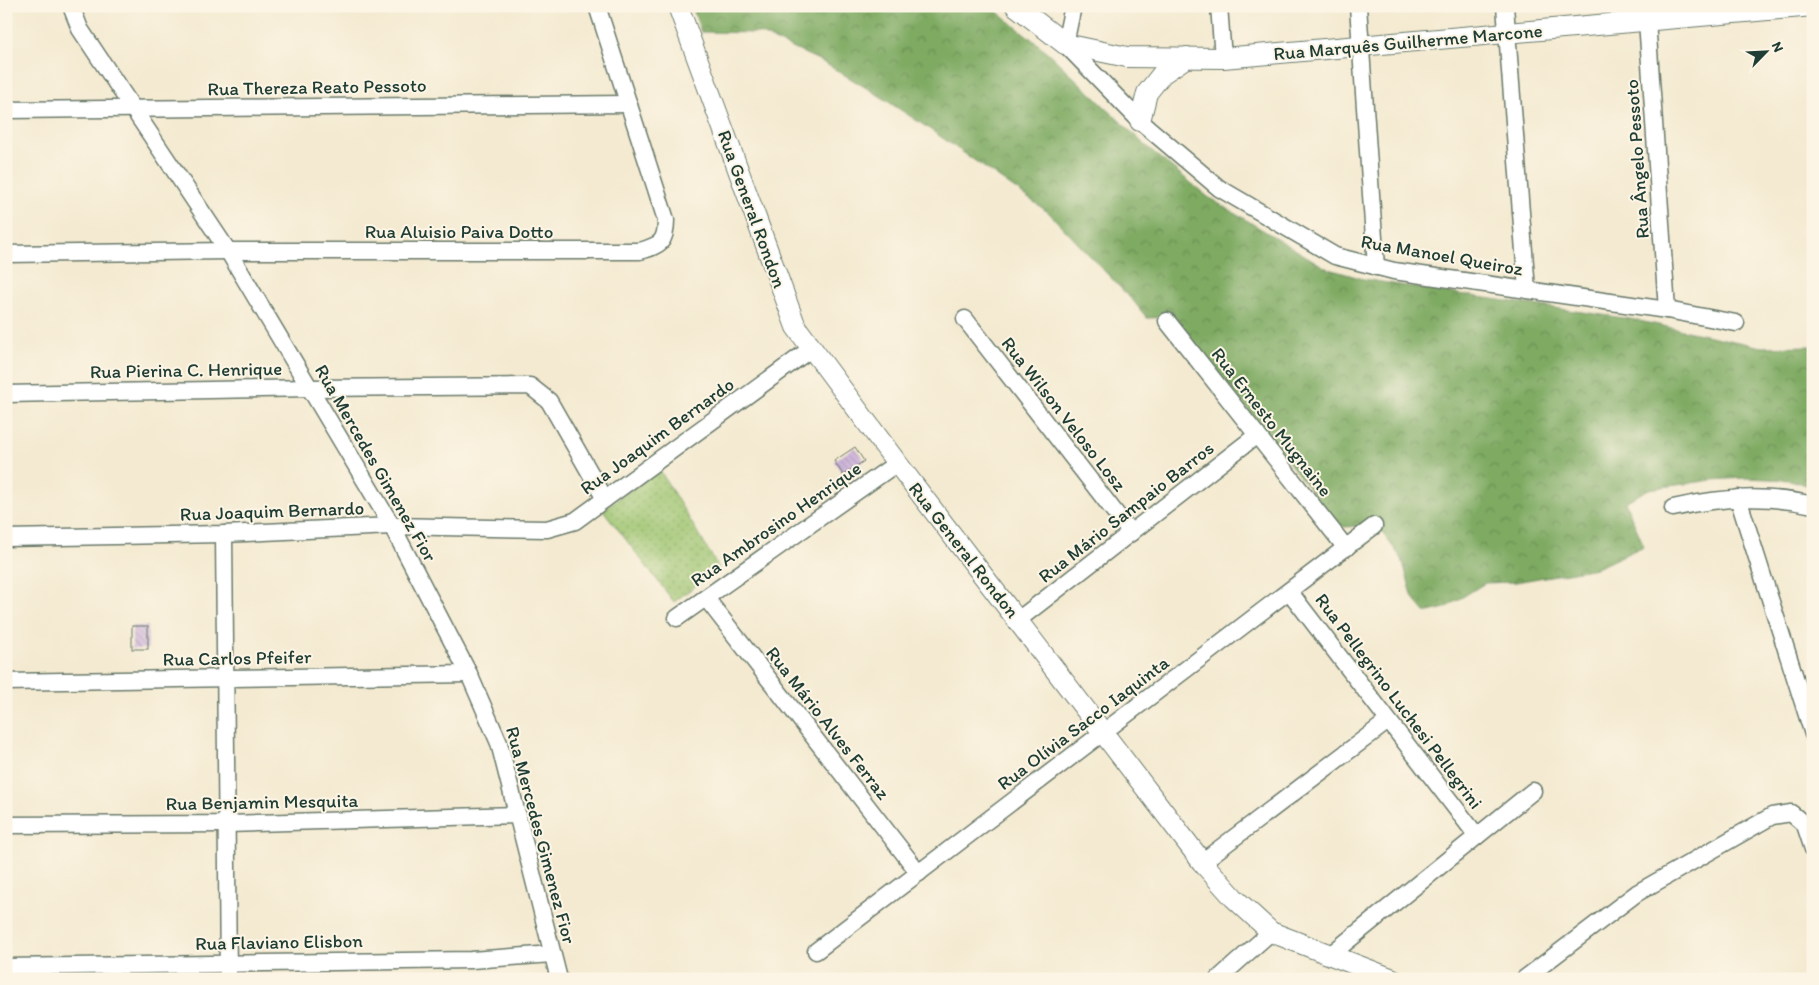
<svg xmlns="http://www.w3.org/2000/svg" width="1819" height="985" font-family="Itim,sans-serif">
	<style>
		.forest { fill: url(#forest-crowns); stroke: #4e744b }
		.park { fill: url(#park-dots); stroke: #5e8052 }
		.building { fill: url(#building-back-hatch) }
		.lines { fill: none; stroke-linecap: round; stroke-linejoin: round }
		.minor-casing { stroke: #6a7a6b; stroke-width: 19 }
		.tertiary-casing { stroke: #6a7a6b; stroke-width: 22 }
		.minor { stroke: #fff; stroke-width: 16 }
		.tertiary { stroke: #fff; stroke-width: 20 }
		.labels { text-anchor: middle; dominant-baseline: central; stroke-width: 4; stroke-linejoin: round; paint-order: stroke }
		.street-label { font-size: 19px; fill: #1f3d34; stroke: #fcf5e5 }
	</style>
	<defs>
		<pattern id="forest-crowns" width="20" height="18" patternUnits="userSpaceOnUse" patternTransform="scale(1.25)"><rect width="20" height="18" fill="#7eaa62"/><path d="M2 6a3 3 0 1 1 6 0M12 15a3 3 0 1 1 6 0" fill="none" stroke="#678c52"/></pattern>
		<pattern id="park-dots" width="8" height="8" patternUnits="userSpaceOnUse" patternTransform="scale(1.25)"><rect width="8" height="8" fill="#9dc46f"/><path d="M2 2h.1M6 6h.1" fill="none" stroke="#7fa05c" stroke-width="1.8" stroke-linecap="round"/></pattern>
		<pattern id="building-back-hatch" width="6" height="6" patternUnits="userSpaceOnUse" patternTransform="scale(1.25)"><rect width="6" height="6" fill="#cdb3db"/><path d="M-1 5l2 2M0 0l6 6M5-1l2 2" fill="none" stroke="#a693b2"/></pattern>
	</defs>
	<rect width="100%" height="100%" fill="#fcf5e5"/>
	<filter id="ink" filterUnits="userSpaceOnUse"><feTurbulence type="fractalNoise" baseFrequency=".02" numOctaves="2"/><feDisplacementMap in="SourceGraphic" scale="10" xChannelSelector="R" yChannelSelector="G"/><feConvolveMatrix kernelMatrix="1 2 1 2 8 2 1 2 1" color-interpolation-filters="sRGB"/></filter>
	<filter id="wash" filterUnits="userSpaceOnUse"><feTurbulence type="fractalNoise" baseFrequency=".0096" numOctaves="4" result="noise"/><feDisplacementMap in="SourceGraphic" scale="20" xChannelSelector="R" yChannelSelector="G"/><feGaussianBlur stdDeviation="1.12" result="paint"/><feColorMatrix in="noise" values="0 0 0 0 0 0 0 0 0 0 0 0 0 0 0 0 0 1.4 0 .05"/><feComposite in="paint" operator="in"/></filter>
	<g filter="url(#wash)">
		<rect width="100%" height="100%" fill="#f4ead1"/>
		<!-- forest -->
		<path class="forest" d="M 692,6 L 990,6 L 1044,49 L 1145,145 L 1208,197 L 1326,268 L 1363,279 L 1431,290 L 1630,319 L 1762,347 L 1813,346 L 1813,487 L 1790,480 L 1745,478 L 1712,480 L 1649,489 L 1625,502 L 1644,546 L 1596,568 L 1516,582 L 1485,583 L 1445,608 L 1426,613 L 1413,598 L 1402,559 L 1372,519 L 1361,526 L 1343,527 L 1333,519 L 1175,317 L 1147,318 L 1135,303 L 1048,212 L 931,130 L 875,93 L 821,61 L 759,33 L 701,32 Z"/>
		<!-- park -->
		<path class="park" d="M 659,469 L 719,568 L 674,602 L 603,510 Z"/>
		<g id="blocks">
			<!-- building -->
			<g class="building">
				<path d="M 855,447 L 864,461 L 843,475 L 834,461 Z"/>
				<rect x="132" y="626" width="16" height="23"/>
			</g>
		</g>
	</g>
	<g filter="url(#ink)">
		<use href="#blocks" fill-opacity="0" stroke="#6a7a6b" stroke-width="1"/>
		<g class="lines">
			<defs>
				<g id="minor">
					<path d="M 71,6 L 80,29 L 228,251 L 392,526 L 469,674 L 499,743 L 559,979"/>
					<path d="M 1073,6 L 1065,44 L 1140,121 L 1219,188 L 1335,256 L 1394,271 L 1667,310 L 1736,323"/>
					<path d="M 1219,6 L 1223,58"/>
					<path d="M 1358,6 L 1376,267"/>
					<path d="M 1505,6 L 1527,290"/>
					<path d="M 1646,6 L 1667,310"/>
					<path d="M 6,110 L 629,104"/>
					<path d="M 6,254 L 228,251 L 640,251 C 660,245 666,243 666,220 L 597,6"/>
					<path d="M 965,319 L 1131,533"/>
					<path d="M 1167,321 L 1346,548"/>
					<path d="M 6,394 L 310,388 L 530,386 L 549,401 L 605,499"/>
					<path d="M 1738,498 L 1813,734"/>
					<path d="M 1673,508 C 1720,497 1766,494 1813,505"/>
					<path d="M 224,534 L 228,979"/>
					<path d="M 6,538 L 224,534 L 392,526 L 547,529 L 575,521 L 812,348"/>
					<path d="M 1289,591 L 1477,836"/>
					<path d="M 706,598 L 919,873"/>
					<path d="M 677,618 L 897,463"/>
					<path d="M 1018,620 L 1257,435"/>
					<path d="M 6,682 L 469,674"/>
					<path d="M 6,825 L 227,824 L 518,815"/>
					<path d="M 1202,862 L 1388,721"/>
					<path d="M 816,951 L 1374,526"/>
					<path d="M 1330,955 L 1533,791"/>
					<path d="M 6,967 L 471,960 L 552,954"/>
					<path d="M 1218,979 L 1271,932"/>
					<path d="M 1524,979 L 1637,893 L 1772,816 L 1791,813 L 1805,825 L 1813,849"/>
				</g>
				<g id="tertiary">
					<path d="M 678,6 L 796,327 L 897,463 L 1202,862 L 1234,898 L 1271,932 L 1393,979"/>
					<path d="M 1016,6 L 1065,44 L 1127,57 L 1223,58 L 1813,6"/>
					<path d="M 1140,121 L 1147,93 L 1162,74 L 1187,57"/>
				</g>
			</defs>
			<!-- minor casing -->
			<use href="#minor" class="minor-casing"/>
			<!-- tertiary casing -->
			<use href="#tertiary" class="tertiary-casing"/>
			<!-- minor -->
			<use href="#minor" class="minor"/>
			<!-- tertiary -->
			<use href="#tertiary" class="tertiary"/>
		</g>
	</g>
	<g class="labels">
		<!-- street labels -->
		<g class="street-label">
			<text transform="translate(1408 42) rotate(-5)">Rua Marquês Guilherme Marcone</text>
			<text transform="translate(317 87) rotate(-1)">Rua Thereza Reato Pessoto</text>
			<text transform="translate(1637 159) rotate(-94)">Rua Ângelo Pessoto</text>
			<text transform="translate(752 209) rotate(70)">Rua General Rondon</text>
			<text x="459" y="231">Rua Aluisio Paiva Dotto</text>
			<text transform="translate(1442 255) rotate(10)">Rua Manoel Queiroz</text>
			<text transform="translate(186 370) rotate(-1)">Rua Pierina C. Henrique</text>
			<text transform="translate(1064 414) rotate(52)">Rua Wilson Veloso Losz</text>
			<text transform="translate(1272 422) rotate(52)">Rua Ernesto Mugnaine</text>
			<text transform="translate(657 436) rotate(-36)">Rua Joaquim Bernardo</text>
			<text transform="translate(376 463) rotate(60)">Rua Mercedes Gimenez Fior</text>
			<text transform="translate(272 511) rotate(-2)">Rua Joaquim Bernardo</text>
			<text transform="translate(1126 512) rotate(-38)">Rua Mário Sampaio Barros</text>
			<text transform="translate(776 524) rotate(-35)">Rua Ambrosino Henrique</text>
			<text transform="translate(964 550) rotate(52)">Rua General Rondon</text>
			<text transform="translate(237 658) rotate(-1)">Rua Carlos Pfeifer</text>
			<text transform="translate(1399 701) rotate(53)">Rua Pellegrino Luchesi Pellegrini</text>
			<text transform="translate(828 723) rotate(52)">Rua Mário Alves Ferraz</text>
			<text transform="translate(1083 723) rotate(-37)">Rua Olívia Sacco Iaquinta</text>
			<text transform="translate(262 802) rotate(-1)">Rua Benjamin Mesquita</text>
			<text transform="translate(541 835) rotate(75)">Rua Mercedes Gimenez Fior</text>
			<text transform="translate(279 942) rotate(-1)">Rua Flaviano Elisbon</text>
		</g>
	</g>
	<!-- margin -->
	<rect width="1819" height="985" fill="none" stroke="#fcf5e5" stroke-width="25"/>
	<!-- north arrow -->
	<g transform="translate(1766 52) rotate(66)" stroke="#fcf5e5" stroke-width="4" paint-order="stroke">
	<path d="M0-4L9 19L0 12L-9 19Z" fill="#1f3d34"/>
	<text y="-8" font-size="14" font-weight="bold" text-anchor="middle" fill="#1f3d34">N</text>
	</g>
</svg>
